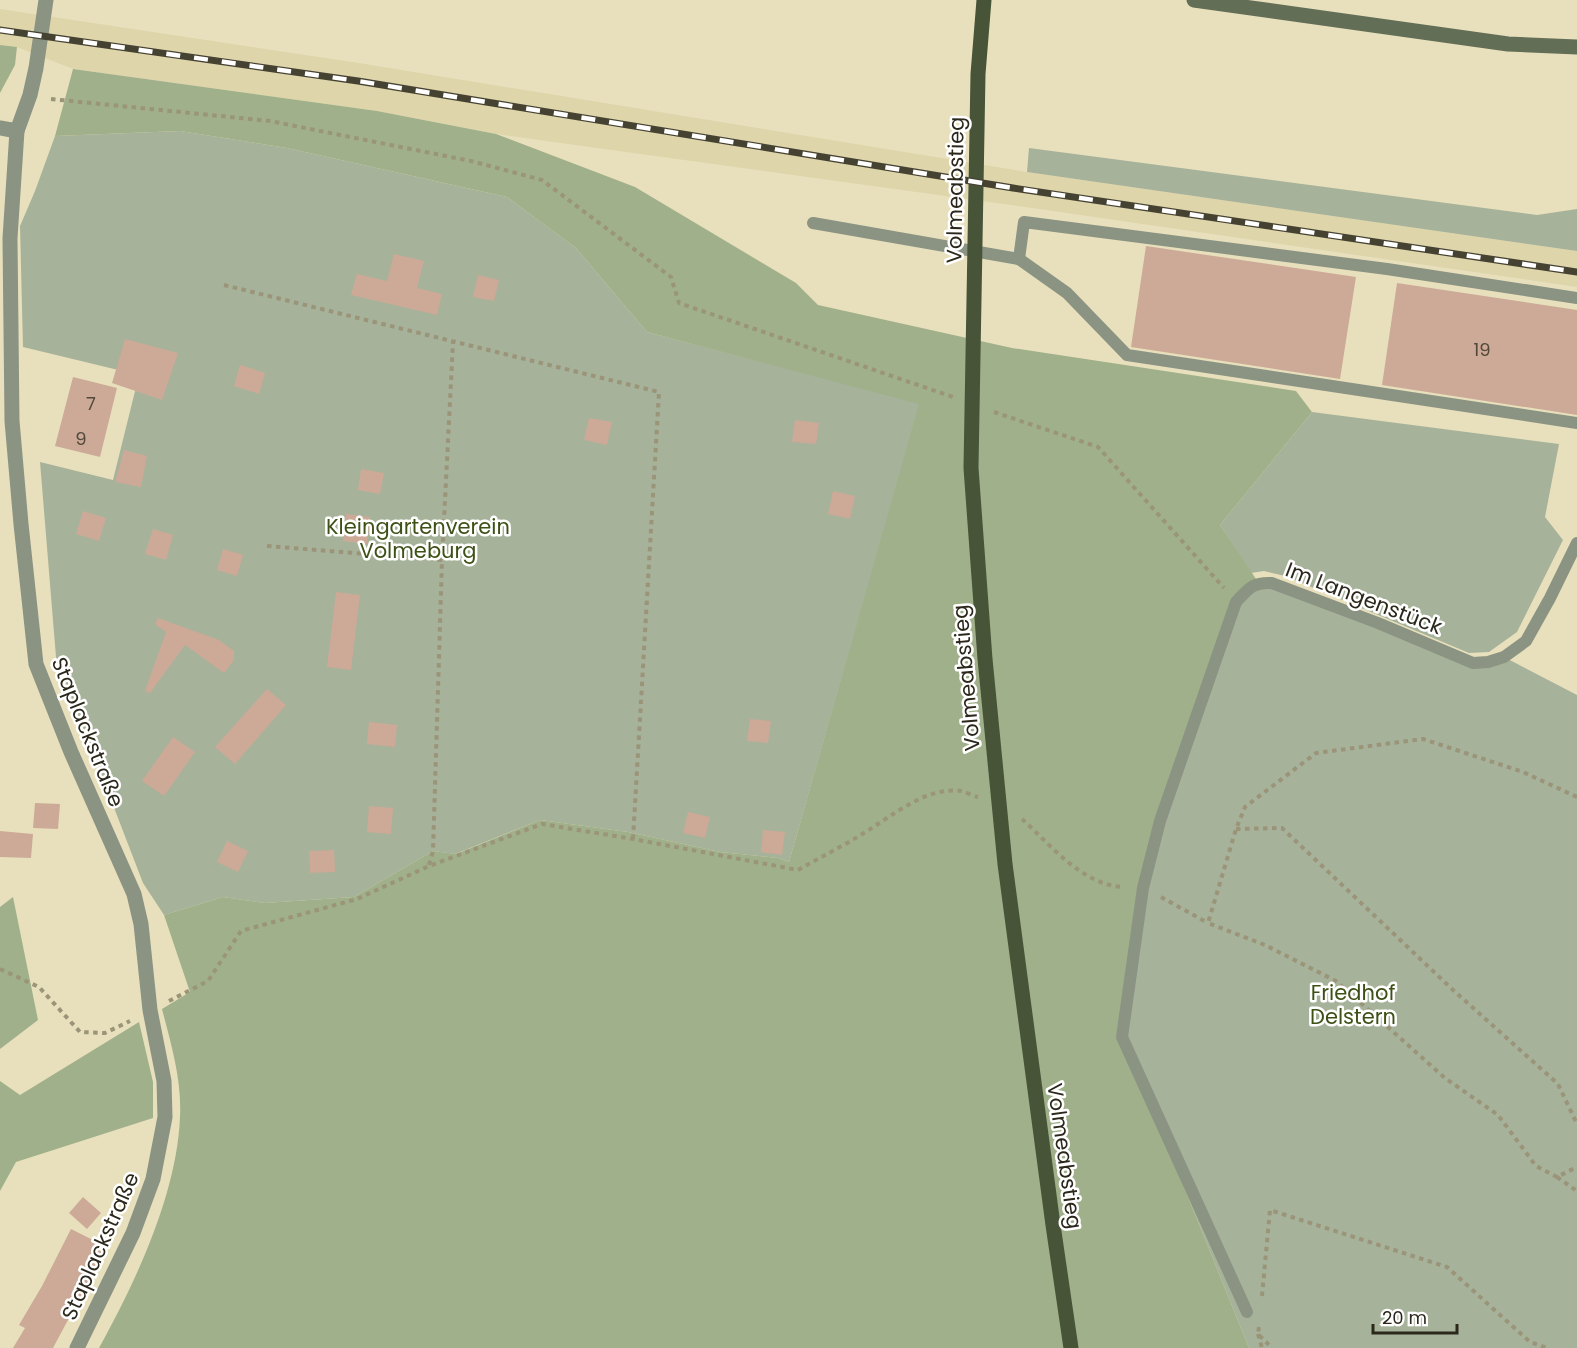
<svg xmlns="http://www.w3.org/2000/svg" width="1577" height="1348" font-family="Poppins,sans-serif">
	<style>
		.built { fill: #ded5ab }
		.green { fill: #a7b29a }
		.forest { fill: #a0b08a }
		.building { fill: #ccaa97 }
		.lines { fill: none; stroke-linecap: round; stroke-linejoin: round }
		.path { stroke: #9a9479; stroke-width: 4; stroke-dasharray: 4.5 4.5; stroke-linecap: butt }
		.lane { stroke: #8b9383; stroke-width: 12 }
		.street { stroke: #8b9383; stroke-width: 15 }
		.secondary { stroke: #636e57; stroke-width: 15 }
		.primary { stroke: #475438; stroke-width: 15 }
		.rail-casing { stroke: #464232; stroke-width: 7 }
		.rail { stroke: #fff; stroke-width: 4.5; stroke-dasharray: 14; stroke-linecap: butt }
		.labels { text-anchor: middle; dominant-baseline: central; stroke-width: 5; stroke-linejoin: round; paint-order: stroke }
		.number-label { font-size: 18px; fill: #53483a }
		.street-label { font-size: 21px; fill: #2b281b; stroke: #fff }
		.park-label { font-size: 21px; fill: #3d5016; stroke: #fff }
	</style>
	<rect width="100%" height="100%" fill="#e8e0bc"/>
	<!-- built -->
	<path class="built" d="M 0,9 L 359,63 L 1027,172 L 1577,251 L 1577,287 L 1025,207 L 496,134 L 377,111 L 73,69 L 17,47 L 0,45 Z"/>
	<!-- green -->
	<g class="green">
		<path d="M 180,131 L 287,148 L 507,197 L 576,248 L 647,332 L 920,403 L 789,862 L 778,858 L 720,852 L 628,832 L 540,820 L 455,854 L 433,851 L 354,897 L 265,903 L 223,897 L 164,915 L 143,883 L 56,657 L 40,462 L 113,480 L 139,375 L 23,347 L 20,226 L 35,191 L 55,136 Z"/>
		<path d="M 1029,148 L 1537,215 L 1577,209 L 1577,251 L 1027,172 Z"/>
		<path d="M 1312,412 L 1559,444 L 1545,517 L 1563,540 L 1517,632 L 1489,652 L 1469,653 L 1285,576 L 1264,571 L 1251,573 L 1220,525 Z"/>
		<path d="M 1258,582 L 1473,663 L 1504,657 L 1577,695 L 1577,1348 L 1249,1348 L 1123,1036 L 1143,888 L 1236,602 Z"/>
	</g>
	<!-- forest -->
	<g class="forest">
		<path d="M 0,45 L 17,47 L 15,65 L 0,93 Z"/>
		<path d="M 73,69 L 377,111 L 496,134 L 635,187 L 796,283 L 818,305 L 1012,348 L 1296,391 L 1312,412 L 1220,525 L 1258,582 L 1247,590 L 1160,821 L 1123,1036 L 1249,1348 L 99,1348 C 136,1281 177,1194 180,1117 C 182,1080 171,1044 162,1009 L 190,992 L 164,915 L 223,897 L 265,903 L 354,897 L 433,851 L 456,854 L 540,820 L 628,832 L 720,852 L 778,858 L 789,862 L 919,404 L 647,332 L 576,248 L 507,197 L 287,148 L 180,131 L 55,136 Z"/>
		<path d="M 13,897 L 38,1020 L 0,1049 L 0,907 Z"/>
		<path d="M 139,1022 L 153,1082 L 153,1118 L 16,1162 L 0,1191 L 0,1081 L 20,1095 Z"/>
	</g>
	<!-- building -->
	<g class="building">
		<path d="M 1146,246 L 1356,277 L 1340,379 L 1131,347 Z"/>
		<path d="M 394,254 L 424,261 L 417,288 L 442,294 L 437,315 L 351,295 L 357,274 L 387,281 Z"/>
		<path d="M 478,275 L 499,280 L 494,301 L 473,297 Z"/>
		<path d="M 1397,283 L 1577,310 L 1577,415 L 1382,385 Z"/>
		<path d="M 125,339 L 178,353 L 162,400 L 112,383 Z"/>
		<path d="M 240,365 L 265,373 L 259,394 L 234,386 Z"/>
		<path d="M 73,377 L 117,388 L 100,457 L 55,446 Z"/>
		<path d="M 589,418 L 612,422 L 607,445 L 584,440 Z"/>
		<path d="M 795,420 L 819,423 L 816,444 L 792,442 Z"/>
		<path d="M 124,450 L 147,456 L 141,487 L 115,482 Z"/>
		<path d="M 361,469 L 384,473 L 380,494 L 358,490 Z"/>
		<path d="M 833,491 L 855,496 L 850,519 L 828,514 Z"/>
		<path d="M 83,511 L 106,518 L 99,541 L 76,534 Z"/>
		<path d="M 346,514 L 370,517 L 367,544 L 343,541 Z"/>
		<path d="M 153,529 L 173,535 L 166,560 L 145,554 Z"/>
		<path d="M 223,549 L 243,555 L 237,576 L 217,570 Z"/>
		<path d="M 336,592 L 360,595 L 351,670 L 327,667 Z"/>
		<path d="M 158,618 L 219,640 L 234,651 L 234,660 L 224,673 L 185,645 L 150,693 L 145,691 L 166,632 L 155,624 Z"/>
		<path d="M 267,689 L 286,705 L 235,764 L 215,747 Z"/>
		<path d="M 750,719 L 771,721 L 768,743 L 747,741 Z"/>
		<path d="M 369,722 L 397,725 L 395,747 L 367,744 Z"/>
		<path d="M 173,737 L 195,752 L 164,796 L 142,781 Z"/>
		<path d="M 35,803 L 60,804 L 58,829 L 33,828 Z"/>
		<path d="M 369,806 L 393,808 L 391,834 L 367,832 Z"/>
		<path d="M 688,812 L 710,817 L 705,838 L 683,833 Z"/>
		<path d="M 763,830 L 785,832 L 782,855 L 761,852 Z"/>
		<path d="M 0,831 L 33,834 L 31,858 L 0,857 Z"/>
		<path d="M 227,841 L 248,851 L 238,872 L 217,862 Z"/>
		<path d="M 334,850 L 335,872 L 310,873 L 309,851 Z"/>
		<path d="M 83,1197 L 101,1213 L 87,1229 L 69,1213 Z"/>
		<path d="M 71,1229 L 107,1247 L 53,1348 L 13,1348 L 25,1328 L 19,1325 L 42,1286 Z"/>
	</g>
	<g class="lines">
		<!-- path -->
		<g class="path">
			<path d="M 51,99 L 270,121 L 471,161 L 542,180 L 671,277 L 679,303 L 953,397"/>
			<path d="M 224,285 L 659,392 L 633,839"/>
			<path d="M 994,412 L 1098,447 L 1224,588"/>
			<path d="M 267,546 L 442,560"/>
			<path d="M 1577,797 L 1523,772 L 1423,739 L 1316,753 L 1245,807 L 1236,829 L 1208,923 L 1265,945 L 1336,981 L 1445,1078 L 1498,1115 L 1536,1166 L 1557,1177 L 1577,1167"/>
			<path d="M 1022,819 C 1051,845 1082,885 1123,887"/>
			<path d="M 1236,829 L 1282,828 L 1453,990 L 1558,1084 L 1577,1124"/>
			<path d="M 429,865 L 433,851 L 442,560 L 453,342"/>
			<path d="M 1161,897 L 1208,923"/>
			<path d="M 0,969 L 39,987 L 80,1032 L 105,1033 L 130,1021"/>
			<path d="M 169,1001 L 208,981 L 241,931 L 357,899 L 429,866 L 542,824 L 633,839 L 798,870 C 821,857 845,845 867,831 C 893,815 928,786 961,791 C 966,792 973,796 978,797"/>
			<path d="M 1557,1177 L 1577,1191"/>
			<path d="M 1262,1296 L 1270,1210 L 1447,1267 L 1530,1342 L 1547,1348"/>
			<path d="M 1259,1327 L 1258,1334 L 1272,1348"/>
			<path d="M 1258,1334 L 1262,1348"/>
		</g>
		<!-- lane -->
		<g class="lane">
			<path d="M 813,223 L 1019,259 L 1024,222 L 1387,269 L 1577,298"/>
			<path d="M 1019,259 L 1067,293 L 1127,355 L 1577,423"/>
			<path d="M 1247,1312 L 1122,1037 L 1143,888 L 1160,821 L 1236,602 C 1249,588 1253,582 1272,583 L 1378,623 L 1473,663 L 1488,662 L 1504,657 L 1526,641 L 1550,598 L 1577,543"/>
		</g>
		<!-- street -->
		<g class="street">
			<path d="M 46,0 L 36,68 L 30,95 L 17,131 L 10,238 L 12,421 L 21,524 L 36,664 L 71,752 L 134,894 L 141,924 L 150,1010 L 164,1081 L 165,1117 L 153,1179 L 133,1233 L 77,1348"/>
			<path d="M 0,128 L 17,131"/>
		</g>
		<!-- secondary -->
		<path class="secondary" d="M 1194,0 L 1508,44 L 1577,47"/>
		<!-- primary -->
		<path class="primary" d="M 984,0 L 978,74 L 971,468 L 985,659 L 1005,864 L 1053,1225 L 1071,1348"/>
		<defs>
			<path id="rail" d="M 0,30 L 358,81 L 1013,188 L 1577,272"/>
		</defs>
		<!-- rail casing -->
		<use href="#rail" class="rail-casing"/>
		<!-- rail -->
		<use href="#rail" class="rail"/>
	</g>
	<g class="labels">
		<!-- number labels -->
		<g class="number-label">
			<text x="1482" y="349">19</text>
			<text x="91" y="403">7</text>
			<text x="81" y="438">9</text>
		</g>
		<!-- street labels -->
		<g class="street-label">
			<text transform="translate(955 190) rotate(-89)">Volmeabstieg</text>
			<text transform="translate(1364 598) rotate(21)">Im Langenstück</text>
			<text transform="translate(966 678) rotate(-95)">Volmeabstieg</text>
			<text transform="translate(88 732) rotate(68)">Staplackstraße</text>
			<text transform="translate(1065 1156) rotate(82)">Volmeabstieg</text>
			<text transform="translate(100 1246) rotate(-66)">Staplackstraße</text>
		</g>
		<!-- park labels -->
		<g class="park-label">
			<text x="418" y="526">Kleingartenverein<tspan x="418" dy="24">Volmeburg</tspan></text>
			<text x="1353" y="992">Friedhof<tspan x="1353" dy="24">Delstern</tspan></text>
		</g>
	</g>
	<!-- scale -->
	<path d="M1373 1324v9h84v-9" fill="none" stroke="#2b281b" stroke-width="3"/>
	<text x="1382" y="1324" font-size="18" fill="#2b281b" stroke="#ffffff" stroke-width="4.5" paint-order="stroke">20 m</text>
</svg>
